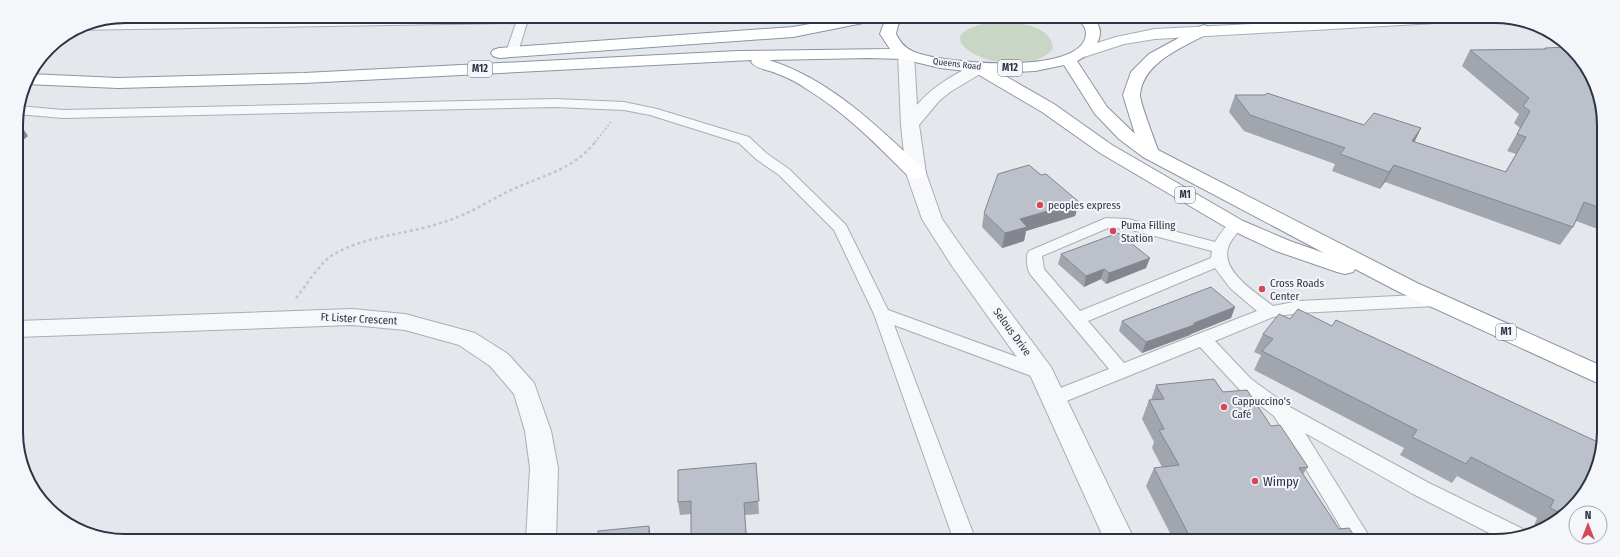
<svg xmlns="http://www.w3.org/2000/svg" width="1620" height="557" font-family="'Fira Sans Condensed',sans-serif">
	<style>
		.green { fill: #c9d6c5 }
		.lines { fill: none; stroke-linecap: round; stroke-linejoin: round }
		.lane-casing { stroke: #a9aeb7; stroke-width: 2 }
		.street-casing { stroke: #a9aeb7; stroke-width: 2 }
		.secondary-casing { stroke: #a9aeb7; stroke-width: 2 }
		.highway-casing { stroke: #8b94a3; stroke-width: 2 }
		.path-far1 { stroke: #c2c5cb; stroke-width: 2; stroke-dasharray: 2 2; stroke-linecap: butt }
		.path { stroke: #c2c5cb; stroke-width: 2.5; stroke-dasharray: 3 3; stroke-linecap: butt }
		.lane { fill: #f7f8fa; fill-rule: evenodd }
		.street { fill: #f7f8fa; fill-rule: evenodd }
		.secondary { fill: #fff; fill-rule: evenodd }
		.highway { fill: #fff; fill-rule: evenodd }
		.wall { fill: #a1a5ae }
		.shaded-wall { fill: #83868d }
		.building { fill: #bbc0ca; stroke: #83868d }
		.poi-dot { fill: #d1495b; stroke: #f4f6f9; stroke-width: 1.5 }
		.labels { text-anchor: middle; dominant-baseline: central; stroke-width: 4; stroke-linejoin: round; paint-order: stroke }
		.far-street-label { font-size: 9px; fill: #2b3445; stroke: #f4f6f9 }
		.shield { fill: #f4f6f9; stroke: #676e7b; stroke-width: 1 }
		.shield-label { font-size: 10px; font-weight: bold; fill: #2b3445 }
		.poi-label { font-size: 11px; fill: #2b3445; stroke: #f4f6f9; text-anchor: start }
		.street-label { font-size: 11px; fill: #2b3445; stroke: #f4f6f9 }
		.near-poi-label { font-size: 13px; fill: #2b3445; stroke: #f4f6f9; text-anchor: start }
		.rim { fill: none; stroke: #2b3445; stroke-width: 2 }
	</style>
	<rect width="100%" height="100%" fill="#e4e7ec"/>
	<!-- green -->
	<path class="green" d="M 998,21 C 1016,22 1053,25 1053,49 C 1035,70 989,66 968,50 C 942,31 985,23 998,21 Z"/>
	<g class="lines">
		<defs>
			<g id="lane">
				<path d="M 519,16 L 687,16 L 682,19 L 527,23 L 518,52 L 516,54 L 508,54 L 506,52 L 516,23 L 74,30 L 83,25 Z"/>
				<path d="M 555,99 L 624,102 L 657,109 L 749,137 L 766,153 L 789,169 L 846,225 L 888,310 L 1048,368 L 1051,373 L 1048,378 L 1042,380 L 894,325 L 976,541 L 954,541 L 874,314 L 834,230 L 779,175 L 756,159 L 739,143 L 650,115 L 624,110 L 555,107 L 63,118 L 17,114 L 19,106 L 63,110 Z"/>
				<path d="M 1106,218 L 1128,219 L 1215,242 C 1222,232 1228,219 1241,222 L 1243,225 C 1239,232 1230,240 1228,248 C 1221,272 1257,293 1273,306 L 1299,301 L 1436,294 L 1442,296 L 1444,300 L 1442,304 L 1436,306 L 1299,313 L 1273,317 L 1215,341 L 1251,379 L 1288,406 L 1427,482 L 1523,529 L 1524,532 L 1503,540 L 1413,494 L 1305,433 L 1372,541 L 1349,541 L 1274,416 L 1239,389 L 1200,347 L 1059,404 L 1052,406 L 1045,404 L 1043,399 L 1045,394 L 1109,369 L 1030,274 C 1027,268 1025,256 1029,251 ZM 1108,228 L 1128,229 L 1212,251 L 1211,258 L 1080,311 L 1044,269 L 1042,256 ZM 1215,268 L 1230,288 L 1257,311 L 1124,363 L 1088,321 Z"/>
			</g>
			<g id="street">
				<path d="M 906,49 L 912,51 L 914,54 L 917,105 C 933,86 952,76 973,65 L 979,63 L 985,65 L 987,68 L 985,71 L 950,92 L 939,101 L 919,125 L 926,173 L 942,219 L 968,256 L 1051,367 L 1135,541 L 1105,541 L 1031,377 L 952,266 L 922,219 L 906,173 L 901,125 L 898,54 L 900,51 Z"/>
				<path d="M 352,309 L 405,314 L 475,333 L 508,354 L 534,383 L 551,431 L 558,468 L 556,541 L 526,541 L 530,468 L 525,431 L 514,394 L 490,366 L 459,345 L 405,330 L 352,325 L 17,337 L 17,321 Z"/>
			</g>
			<path id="secondary" d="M 1406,16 L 1495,16 L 1493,19 L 1488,20 L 1155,39 L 1124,44 L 1084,57 L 1078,55 L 1076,52 L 1078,49 L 1116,37 L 1155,29 Z"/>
			<g id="highway">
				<path d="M 855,16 L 885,16 L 883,19 L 793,37 L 499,58 L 493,56 L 491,53 L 493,50 L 499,48 L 793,27 Z"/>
				<path d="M 890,16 L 906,16 L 898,25 L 896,34 C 900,42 904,47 912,51 C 938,64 1086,77 1086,33 C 1086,24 1078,22 1074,16 L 1090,16 C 1111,31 1095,52 1077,61 L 1107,107 L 1135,134 L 1123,95 L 1131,72 L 1149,54 L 1199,27 L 1204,25 L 1209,27 L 1212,30 L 1209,33 C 1184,47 1144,61 1140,94 C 1139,100 1155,141 1158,150 L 1417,283 L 1604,367 L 1604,386 L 1401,293 L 1355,269 L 1353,272 L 1345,274 L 1337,272 L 1276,251 L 1229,229 L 1100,153 L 1042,112 L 974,72 L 940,68 L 903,59 L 868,58 L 769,60 C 831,80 876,125 923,169 L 926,173 L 923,177 L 916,179 L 909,177 C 877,145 845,112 805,88 C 797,82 788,78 778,74 C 770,70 756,69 751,62 L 752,60 L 304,83 L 118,88 L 25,84 L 29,74 L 118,78 L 304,73 L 738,51 L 890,49 L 880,34 L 884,23 ZM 1064,65 L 1095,114 L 1119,139 L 1143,157 L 1324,253 L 1290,241 L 1243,221 L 1112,145 L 1054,104 L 1000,73 L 1035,71 Z"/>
			</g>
		</defs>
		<!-- lane casing -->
		<use href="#lane" class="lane-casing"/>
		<!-- street casing -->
		<use href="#street" class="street-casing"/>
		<!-- secondary casing -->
		<use href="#secondary" class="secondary-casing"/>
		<!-- highway casing -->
		<use href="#highway" class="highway-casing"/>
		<!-- path-far1 -->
		<path class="path-far1" d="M 595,142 L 611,122"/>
		<!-- path -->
		<path class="path" d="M 296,298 C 307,285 321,260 336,253 C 369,235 409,234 444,222 C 467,215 487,202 507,192 C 539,176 573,171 596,141"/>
		<!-- lane -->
		<use href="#lane" class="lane"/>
		<!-- street -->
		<use href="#street" class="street"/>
		<!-- secondary -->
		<use href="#secondary" class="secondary"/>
		<!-- highway -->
		<use href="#highway" class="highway"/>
	</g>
	<!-- wall -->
	<g class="wall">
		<path d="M 1545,48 L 1603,111 L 1603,231 L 1576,221 L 1573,227 L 1560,245 L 1385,182 L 1380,189 L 1332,171 L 1335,164 L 1244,131 L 1229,112 L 1235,95 L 1364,125 L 1421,128 L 1414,142 L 1505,172 L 1516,154 L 1507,151 L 1520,128 L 1514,123 L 1519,114 L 1462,66 L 1470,50 L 1544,49 Z"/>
		<path d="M 1041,175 L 1079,202 L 1075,216 L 1026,231 L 1024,241 L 1002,248 L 982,227 L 984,213 Z"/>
		<path d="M 1061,254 L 1146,268 L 1106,284 L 1101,279 L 1084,287 L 1058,264 Z"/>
		<path d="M 1235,307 L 1231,318 L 1191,334 L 1190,335 L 1142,353 L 1119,331 L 1122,321 Z"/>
		<path d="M 1263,334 L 1598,467 L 1561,519 L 1537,528 L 1534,526 L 1537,518 L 1457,476 L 1452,483 L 1400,455 L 1404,448 L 1254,370 L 1261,355 L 1254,352 Z"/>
		<path d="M 1156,385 L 1223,392 L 1271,426 L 1308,467 L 1303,474 L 1339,529 L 1358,541 L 1174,541 L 1146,486 L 1154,468 L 1162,467 L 1152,448 L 1154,442 L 1142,419 L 1149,400 L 1151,400 Z"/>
		<path d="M 756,463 L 759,514 L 745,515 L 747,541 L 691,541 L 691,514 L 680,515 L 678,502 Z"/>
	</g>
	<!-- shaded-wall -->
	<g class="shaded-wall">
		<path d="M 22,127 L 28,136 L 16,146 L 16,132 Z"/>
		<path d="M 1421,128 L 1413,145 L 1412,141 Z"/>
		<path d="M 1394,165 L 1385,182 L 1380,189 L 1389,172 Z"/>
		<path d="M 1079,202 L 1075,216 L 1026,231 L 1024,241 L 1002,248 L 1005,233 L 1020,219 Z"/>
		<path d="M 1150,258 L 1146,268 L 1106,284 L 1109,273 Z"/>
		<path d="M 1104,269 L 1101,279 L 1084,287 L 1086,276 Z"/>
		<path d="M 1235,307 L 1231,318 L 1191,334 L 1190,335 L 1142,353 L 1146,342 Z"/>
		<path d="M 649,526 L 650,531 L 650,541 L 649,541 Z"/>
	</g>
	<!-- building -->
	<g class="building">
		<path d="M 1568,47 L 1577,53 L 1603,111 L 1603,209 L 1584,202 L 1573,227 L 1394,165 L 1389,172 L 1340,154 L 1345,148 L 1250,115 L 1235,95 L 1265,95 L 1267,93 L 1364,125 L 1374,113 L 1421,128 L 1412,141 L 1506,172 L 1526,137 L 1517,134 L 1530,111 L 1523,106 L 1529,98 L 1470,50 L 1546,49 L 1545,48 Z"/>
		<path d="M 16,127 L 22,127 L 16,132 Z"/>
		<path d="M 1029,165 L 1041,175 L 1046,174 L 1079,202 L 1020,219 L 1027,227 L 1005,233 L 984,213 L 998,174 Z"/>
		<path d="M 1118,233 L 1150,258 L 1109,273 L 1104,269 L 1086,276 L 1061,254 Z"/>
		<path d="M 1211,287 L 1235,307 L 1194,323 L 1194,325 L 1146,342 L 1122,321 Z"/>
		<path d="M 1298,309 L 1332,326 L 1336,320 L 1602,444 L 1598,467 L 1564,515 L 1550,508 L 1554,500 L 1471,457 L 1466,464 L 1412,437 L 1417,430 L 1262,351 L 1273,339 L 1263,334 L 1279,314 L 1290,319 Z"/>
		<path d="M 1214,379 L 1223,392 L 1247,390 L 1271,426 L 1280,425 L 1308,467 L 1299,468 L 1339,529 L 1349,528 L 1358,541 L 1192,541 L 1154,468 L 1179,465 L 1159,430 L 1164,429 L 1149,400 L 1164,399 L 1156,385 Z"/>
		<path d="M 756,463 L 759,501 L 744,503 L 746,533 L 730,535 L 730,541 L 691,541 L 691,501 L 678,502 L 678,470 Z"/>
		<path d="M 649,526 L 649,541 L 598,541 L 598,531 Z"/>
	</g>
	<!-- markers -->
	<g class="poi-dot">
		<circle cx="1040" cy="205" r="4"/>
		<circle cx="1113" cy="231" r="4"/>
		<circle cx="1262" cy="289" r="4"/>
		<circle cx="1224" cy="407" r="4"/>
		<circle cx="1255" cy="481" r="4"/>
	</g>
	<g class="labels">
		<!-- far-street labels -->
		<g class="far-street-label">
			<text transform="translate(957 64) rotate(7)">Queens Road</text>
		</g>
		<!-- shield labels -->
		<g class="shield">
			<rect x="998" y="60" width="24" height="16" rx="3"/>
			<rect x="468" y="61" width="24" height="16" rx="3"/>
			<rect x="1175" y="187" width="20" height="16" rx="3"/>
			<rect x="1496" y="324" width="20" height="16" rx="3"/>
		</g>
		<g class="shield-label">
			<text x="1010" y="68">M12</text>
			<text x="480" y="69">M12</text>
			<text x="1185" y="195">M1</text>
			<text x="1506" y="332">M1</text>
		</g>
		<!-- poi labels -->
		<g class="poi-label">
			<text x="1048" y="205">peoples express</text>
			<text x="1121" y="225">Puma Filling<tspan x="1121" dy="13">Station</tspan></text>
			<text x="1270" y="283">Cross Roads<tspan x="1270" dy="13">Center</tspan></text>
			<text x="1232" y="401">Cappuccino's<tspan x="1232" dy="13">Café</tspan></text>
		</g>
		<!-- street labels -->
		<g class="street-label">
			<text transform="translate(359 319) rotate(3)">Ft Lister Crescent</text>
			<text transform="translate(1012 332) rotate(54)">Selous Drive</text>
		</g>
		<!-- near-poi labels -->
		<g class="near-poi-label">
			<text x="1263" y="481">Wimpy</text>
		</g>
	</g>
	<!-- crop -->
	<path d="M0 0H1620V557H0ZM125 23H1495A102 102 0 0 1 1597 125V432A102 102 0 0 1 1495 534H125A102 102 0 0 1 23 432V125A102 102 0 0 1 125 23Z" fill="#f4f6f9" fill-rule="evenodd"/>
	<path class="rim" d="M125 23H1495A102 102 0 0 1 1597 125V432A102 102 0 0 1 1495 534H125A102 102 0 0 1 23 432V125A102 102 0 0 1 125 23Z"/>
	<!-- north arrow -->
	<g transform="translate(1588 525)"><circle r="19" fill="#f4f6f9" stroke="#a4a8b1"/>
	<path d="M0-3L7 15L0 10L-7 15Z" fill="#d1495b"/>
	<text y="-6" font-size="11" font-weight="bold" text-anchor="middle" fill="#2b3445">N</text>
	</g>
</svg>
